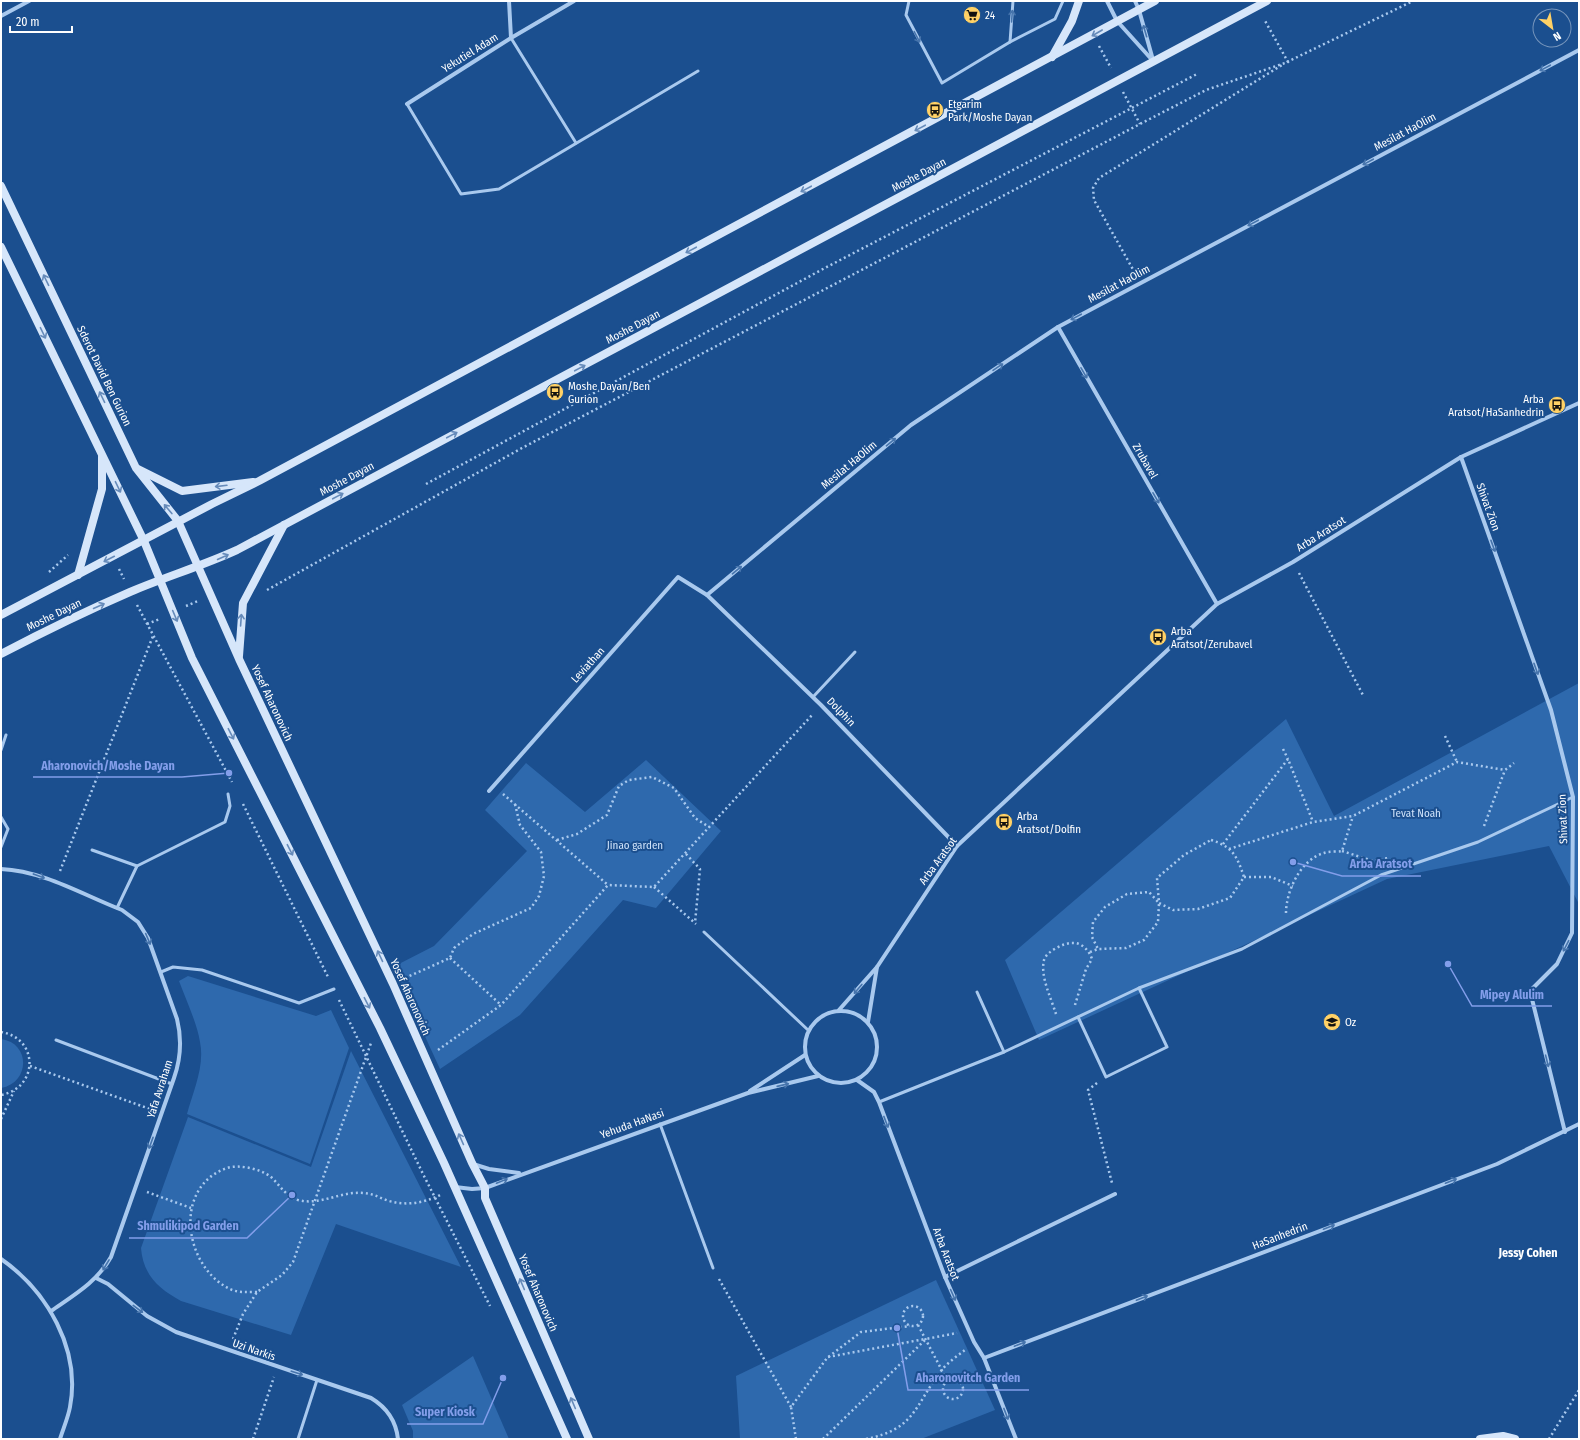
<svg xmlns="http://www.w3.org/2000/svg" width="1580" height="1440" font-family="'Fira Sans Condensed',sans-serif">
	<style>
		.green { fill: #2e69ad }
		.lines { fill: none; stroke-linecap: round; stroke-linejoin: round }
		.path { stroke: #a9c9ee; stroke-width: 2.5; stroke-dasharray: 2 3; stroke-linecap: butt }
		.lane { stroke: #a9c9ee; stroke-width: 3 }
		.street { stroke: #a9c9ee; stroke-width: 4 }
		.secondary { stroke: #d6e6fa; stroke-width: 8 }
		.oneway { stroke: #4674ac }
		.oneway2 { stroke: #668bba }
		.labels { text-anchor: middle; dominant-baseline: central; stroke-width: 4; stroke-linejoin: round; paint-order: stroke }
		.poi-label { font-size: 11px; fill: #fff; stroke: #1b4f8f; text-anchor: start }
		.street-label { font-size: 11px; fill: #fff; stroke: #1b4f8f }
		.park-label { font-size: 11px; fill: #cfe3fa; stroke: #1b4f8f }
		.neighbourhood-label { font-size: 12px; font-weight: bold; fill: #fff; stroke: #1b4f8f }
		.leader { fill: none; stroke: #839eea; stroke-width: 1.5 }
		.callout-dot { fill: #839eea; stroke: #1b4f8f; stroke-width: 1.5 }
		.callout-label { font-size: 12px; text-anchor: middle; font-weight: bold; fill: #839eea; stroke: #1b4f8f; stroke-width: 4; stroke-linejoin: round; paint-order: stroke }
	</style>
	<rect width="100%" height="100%" fill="#1b4f8f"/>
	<!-- green -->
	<g class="green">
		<path d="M 1579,683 L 1579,904 L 1549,846 L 1387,879 L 1039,1040 L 1005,960 L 1286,719 L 1334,816 Z"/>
		<path d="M 646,760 L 721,831 L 656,908 L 623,900 L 520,1015 L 440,1069 L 393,967 L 434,946 L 527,851 L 485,810 L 526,763 L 585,812 Z"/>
		<path d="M 188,976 L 316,1016 L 331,1010 L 349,1048 L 310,1164 L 187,1114 C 193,1092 205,1066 200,1042 C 197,1023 186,1000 179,981 Z"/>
		<path d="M 1,1039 C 31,1043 30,1083 1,1088 Z"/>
		<path d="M 351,1051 L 461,1267 L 336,1224 L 291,1335 L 181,1301 C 159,1289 143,1275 141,1248 L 188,1117 L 311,1167 Z"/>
		<path d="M 936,1280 L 995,1410 L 921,1439 L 740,1439 L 736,1376 Z"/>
		<path d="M 473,1356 L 509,1439 L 413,1439 L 413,1431 L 402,1405 Z"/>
	</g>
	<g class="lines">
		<!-- path -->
		<g class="path">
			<path d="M 1099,46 L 1111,68"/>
			<path d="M 1287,62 L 1413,1"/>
			<path d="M 1123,92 L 1140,124"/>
			<path d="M 1135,273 L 1094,200 L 1093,188 L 1099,178 L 1282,65"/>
			<path d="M 426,484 L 823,269 L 1197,74"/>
			<path d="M 119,569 L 124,579"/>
			<path d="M 49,572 L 68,555"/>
			<path d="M 1299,573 L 1364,697"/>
			<path d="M 267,590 L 522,448 L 1140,124 L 1206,90 L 1288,62 L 1264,19"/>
			<path d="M 137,605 L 232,782"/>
			<path d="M 186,606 L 198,601"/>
			<path d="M 147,624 L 160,619"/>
			<path d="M 1445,736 L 1457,762"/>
			<path d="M 1283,749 L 1288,759"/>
			<path d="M 503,794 L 608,885"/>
			<path d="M 243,804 L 329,979"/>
			<path d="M 1484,826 L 1505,770"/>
			<path d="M 557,840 L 577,834 L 607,815 L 619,786 L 629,780 L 652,777 L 674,788 L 695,818 L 709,827"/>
			<path d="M 1211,840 C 1233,847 1237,856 1244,877 L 1230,898 L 1198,909 L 1173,910 L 1159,903 L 1157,878 L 1184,855 Z"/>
			<path d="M 1223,844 L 1288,759 L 1313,822"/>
			<path d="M 1229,849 L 1313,822 L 1353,816 L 1457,762 L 1505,770 L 1514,763"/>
			<path d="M 1342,851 L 1373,861 L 1388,858"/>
			<path d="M 686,854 L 700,869 L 695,923"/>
			<path d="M 60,871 L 153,636"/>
			<path d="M 1244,877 L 1271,877 L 1293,886"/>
			<path d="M 654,887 L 696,924"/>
			<path d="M 1286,913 C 1286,891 1301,859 1324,853 C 1329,851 1337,852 1342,851 L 1353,816"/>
			<path d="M 1090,952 L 1098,949 L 1126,948 L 1144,940 L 1158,922 L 1159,903 L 1149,892 L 1127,894 L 1105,907 L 1093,922 L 1092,937 L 1098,949"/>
			<path d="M 450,958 L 501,1005"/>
			<path d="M 405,978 L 450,958 L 454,948 L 473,934 L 531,908 L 539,896 L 544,876 L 541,852 L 520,825 L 515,804"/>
			<path d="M 339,1000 L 423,1174 L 490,1306"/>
			<path d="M 1056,1014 C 1051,998 1040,976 1044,960 C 1046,952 1063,943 1072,943 C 1081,942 1089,950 1092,959 L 1086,969 L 1075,1005"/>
			<path d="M 1,1032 C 39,1038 39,1088 1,1095"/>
			<path d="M 438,1050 L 501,1005 L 608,885 L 654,887 L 813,714"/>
			<path d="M 30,1066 L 150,1109"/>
			<path d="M 1097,1083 L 1088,1090 L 1112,1183"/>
			<path d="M 1,1119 L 14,1091"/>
			<path d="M 147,1192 L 191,1208"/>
			<path d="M 719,1279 L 791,1407"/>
			<path d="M 257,1292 C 247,1292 238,1293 230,1289 C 184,1267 172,1187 227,1168 C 239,1164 261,1169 271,1177 C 280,1185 285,1196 298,1200 C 320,1206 340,1191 363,1193 C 372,1193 380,1198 389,1201 C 407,1206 425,1203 442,1194"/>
			<circle cx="913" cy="1316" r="10"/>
			<path d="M 918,1325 L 947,1380"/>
			<path d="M 233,1339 L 243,1314 L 257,1292 L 282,1275 L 293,1262 L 371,1043"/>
			<path d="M 828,1357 L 925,1339"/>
			<circle cx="953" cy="1389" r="10"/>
			<path d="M 253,1439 L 274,1377"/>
			<path d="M 796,1439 L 791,1407 L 827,1358 L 861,1332 L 910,1326"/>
			<path d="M 823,1439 L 926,1339 L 957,1333"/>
			<path d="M 866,1439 C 916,1429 914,1406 941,1371 C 947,1363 957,1356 965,1350"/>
			<path d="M 1549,1439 L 1579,1390"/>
		</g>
		<!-- lane -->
		<g class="lane">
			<path d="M 909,1 L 906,15 L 942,83 L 1010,42 L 1013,1"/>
			<path d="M 511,38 L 576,143"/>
			<path d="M 1010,42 L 1055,19 L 1063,1"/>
			<path d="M 407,104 L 461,194 L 499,189 L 698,71"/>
			<path d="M 813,697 L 855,652"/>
			<path d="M 1,750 L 6,735"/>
			<path d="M 1,817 L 8,829 L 1,847"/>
			<path d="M 92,850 L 137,866"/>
			<path d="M 117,908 L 137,866 L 225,822 L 230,806 L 228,794"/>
			<path d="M 704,932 L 808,1030"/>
			<path d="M 161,972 L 173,967 L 202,970 L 299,1003 L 334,989"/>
			<path d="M 977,992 L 1004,1052"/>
			<path d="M 1078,1017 L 1106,1077 L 1167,1047 L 1139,988"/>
			<path d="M 56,1040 L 172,1084"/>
			<path d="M 879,1102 L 1004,1052 L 1139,988 L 1242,949 L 1381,875 L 1478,842 L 1573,797"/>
			<path d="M 660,1124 L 713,1268"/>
			<path d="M 298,1439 L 317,1380"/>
		</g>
		<!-- street -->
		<g class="street">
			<path d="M 1107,1 L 1117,21 L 1154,62"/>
			<path d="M 1135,1 L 1139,10 L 1153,60"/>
			<path d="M 1,16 L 29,1"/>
			<path d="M 511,38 L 574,1"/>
			<path d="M 407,104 L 511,38 L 509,1"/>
			<path d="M 1058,327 L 1217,604"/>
			<path d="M 1461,457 L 1551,710 L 1573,797 L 1572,933 L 1557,964 L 1530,991 L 1565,1132"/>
			<path d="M 707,595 L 911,425 L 1058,327 L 1579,50"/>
			<path d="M 489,791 L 678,577 L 707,595 L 821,705 L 957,846"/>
			<path d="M 1,869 C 44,871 83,895 122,910 L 138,922 L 148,938 L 177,1019 C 182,1039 181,1058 174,1078 L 111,1257 C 97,1282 74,1295 51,1311"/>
			<path d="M 839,1010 L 877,967 L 957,846 L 1217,604 L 1293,562 L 1461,457 L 1579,403"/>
			<circle cx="841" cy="1047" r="36"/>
			<path d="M 868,1022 L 877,967"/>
			<path d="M 857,1080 L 874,1092 L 879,1102 L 945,1277 L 974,1342 L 984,1358 L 1016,1439"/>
			<path d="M 750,1091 L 805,1055"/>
			<path d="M 473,1164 L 489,1169 L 519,1173"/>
			<path d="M 455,1187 L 472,1189 L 485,1188 L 748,1093 L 818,1076"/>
			<path d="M 1,1259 C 47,1291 81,1349 70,1407 C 68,1418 63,1429 60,1439"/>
			<path d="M 945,1277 L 1115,1194"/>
			<path d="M 96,1278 L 108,1284 L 147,1316 L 176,1332 L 371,1398 C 386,1407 396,1421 398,1439"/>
			<path d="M 984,1358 L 1497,1164 L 1579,1124"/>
		</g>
		<!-- secondary -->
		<g class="secondary">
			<path d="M 1052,57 L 1072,21 L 1079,1"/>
			<path d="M 1,186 L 136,468 L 178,521 L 239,659 L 393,984 L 472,1163 L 485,1188 L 485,1198 L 589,1439"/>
			<path d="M 1,247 L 144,541 L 192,658 L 380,1028 L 444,1163 L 567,1439"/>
			<path d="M 138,469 L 182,491 L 253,482"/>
			<path d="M 78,575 L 102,489 L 102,457"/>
			<path d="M 1,615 L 212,504 L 259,481 L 1155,1"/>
			<path d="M 1,654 C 43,632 86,611 130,592 C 165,577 202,566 237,550 L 1267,1"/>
			<path d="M 239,656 L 243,603 L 284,525"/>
			<path d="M 1480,1439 L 1503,1436 L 1515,1439"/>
		</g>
	</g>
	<!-- one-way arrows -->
	<defs><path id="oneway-shaft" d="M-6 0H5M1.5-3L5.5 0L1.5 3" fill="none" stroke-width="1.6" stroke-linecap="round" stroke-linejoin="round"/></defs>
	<g class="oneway">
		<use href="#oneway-shaft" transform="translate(1012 16) rotate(-86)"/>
		<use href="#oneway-shaft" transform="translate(1145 31) rotate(-106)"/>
		<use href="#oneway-shaft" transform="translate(917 37) rotate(62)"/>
		<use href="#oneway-shaft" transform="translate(1545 68) rotate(152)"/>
		<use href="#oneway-shaft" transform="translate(1368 162) rotate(152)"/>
		<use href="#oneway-shaft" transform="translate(1253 223) rotate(152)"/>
		<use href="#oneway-shaft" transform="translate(1076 317) rotate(152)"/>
		<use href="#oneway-shaft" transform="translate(998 367) rotate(-34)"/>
		<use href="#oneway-shaft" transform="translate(1084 373) rotate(60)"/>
		<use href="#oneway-shaft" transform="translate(891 442) rotate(-40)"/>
		<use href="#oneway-shaft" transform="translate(1156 498) rotate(60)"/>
		<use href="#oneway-shaft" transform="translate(1493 546) rotate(70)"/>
		<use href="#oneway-shaft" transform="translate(737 570) rotate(-40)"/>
		<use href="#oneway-shaft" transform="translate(1536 669) rotate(70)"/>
		<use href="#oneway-shaft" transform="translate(39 876) rotate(20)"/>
		<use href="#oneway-shaft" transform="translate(148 939) rotate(67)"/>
		<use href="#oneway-shaft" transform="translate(1566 946) rotate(117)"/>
		<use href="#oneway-shaft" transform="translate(858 989) rotate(130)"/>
		<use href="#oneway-shaft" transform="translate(1547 1061) rotate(76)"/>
		<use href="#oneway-shaft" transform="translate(783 1085) rotate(-13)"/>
		<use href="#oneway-shaft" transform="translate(886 1122) rotate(69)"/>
		<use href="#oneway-shaft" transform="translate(151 1143) rotate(110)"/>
		<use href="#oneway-shaft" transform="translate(502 1181) rotate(-22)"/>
		<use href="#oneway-shaft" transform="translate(1451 1181) rotate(-21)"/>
		<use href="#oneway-shaft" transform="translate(1329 1227) rotate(-21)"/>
		<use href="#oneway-shaft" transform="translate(106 1265) rotate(121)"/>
		<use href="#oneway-shaft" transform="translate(953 1295) rotate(66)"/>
		<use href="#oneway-shaft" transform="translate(1142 1298) rotate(-21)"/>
		<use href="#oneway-shaft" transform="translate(138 1309) rotate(37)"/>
		<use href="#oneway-shaft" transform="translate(1020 1344) rotate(-21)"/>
		<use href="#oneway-shaft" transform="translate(297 1373) rotate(18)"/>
		<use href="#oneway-shaft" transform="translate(1006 1414) rotate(69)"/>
	</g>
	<g class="oneway2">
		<use href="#oneway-shaft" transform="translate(1097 33) rotate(150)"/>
		<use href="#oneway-shaft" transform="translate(920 128) rotate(152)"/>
		<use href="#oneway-shaft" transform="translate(806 189) rotate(152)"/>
		<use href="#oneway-shaft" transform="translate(691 250) rotate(152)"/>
		<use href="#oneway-shaft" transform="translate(46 280) rotate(-116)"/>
		<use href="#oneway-shaft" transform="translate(43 333) rotate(64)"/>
		<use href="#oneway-shaft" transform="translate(580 368) rotate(-28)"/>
		<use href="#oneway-shaft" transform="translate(102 397) rotate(-116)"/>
		<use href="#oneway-shaft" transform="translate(452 435) rotate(-28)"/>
		<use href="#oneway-shaft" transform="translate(221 486) rotate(173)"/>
		<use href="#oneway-shaft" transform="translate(118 487) rotate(64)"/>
		<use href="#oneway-shaft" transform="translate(338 496) rotate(-28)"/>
		<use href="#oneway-shaft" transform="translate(168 509) rotate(-130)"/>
		<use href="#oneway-shaft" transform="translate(223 557) rotate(-24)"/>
		<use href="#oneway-shaft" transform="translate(109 559) rotate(153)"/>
		<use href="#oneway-shaft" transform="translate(99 606) rotate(-24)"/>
		<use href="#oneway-shaft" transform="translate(175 616) rotate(67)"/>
		<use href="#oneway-shaft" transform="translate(241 620) rotate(-86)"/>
		<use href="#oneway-shaft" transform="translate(231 734) rotate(63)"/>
		<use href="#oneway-shaft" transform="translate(290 850) rotate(63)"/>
		<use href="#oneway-shaft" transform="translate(380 956) rotate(-115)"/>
		<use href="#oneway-shaft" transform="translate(367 1003) rotate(63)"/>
		<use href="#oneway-shaft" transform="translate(461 1139) rotate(-114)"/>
		<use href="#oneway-shaft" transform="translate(522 1284) rotate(-113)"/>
		<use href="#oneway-shaft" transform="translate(573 1403) rotate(-113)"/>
	</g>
	<!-- icons -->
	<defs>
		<symbol id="supermarket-disc" viewBox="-11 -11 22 22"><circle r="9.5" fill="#ffd166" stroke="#1b4f8f"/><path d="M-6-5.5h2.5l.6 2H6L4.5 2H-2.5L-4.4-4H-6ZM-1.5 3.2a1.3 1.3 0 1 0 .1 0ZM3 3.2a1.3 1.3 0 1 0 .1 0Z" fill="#111"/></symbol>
		<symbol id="bus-disc" viewBox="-11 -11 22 22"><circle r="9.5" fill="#ffd166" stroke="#1b4f8f"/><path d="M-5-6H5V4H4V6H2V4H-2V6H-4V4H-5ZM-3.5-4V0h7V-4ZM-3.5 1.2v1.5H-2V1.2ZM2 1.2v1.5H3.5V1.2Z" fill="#111"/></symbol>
		<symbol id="school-disc" viewBox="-11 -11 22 22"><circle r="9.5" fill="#ffd166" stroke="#1b4f8f"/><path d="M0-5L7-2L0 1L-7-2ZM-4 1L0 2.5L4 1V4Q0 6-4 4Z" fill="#111"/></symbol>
	</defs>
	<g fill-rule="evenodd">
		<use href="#supermarket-disc" x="962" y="5" width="20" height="20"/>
		<use href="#bus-disc" x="925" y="100" width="20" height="20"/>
		<use href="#bus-disc" x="545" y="382" width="20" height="20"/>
		<use href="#bus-disc" x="1547" y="395" width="20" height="20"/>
		<use href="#bus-disc" x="1148" y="627" width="20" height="20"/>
		<use href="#bus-disc" x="994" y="812" width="20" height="20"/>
		<use href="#school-disc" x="1322" y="1012" width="20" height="20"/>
	</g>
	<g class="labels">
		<!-- poi labels -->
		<g class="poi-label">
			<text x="985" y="15">24</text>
			<text x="948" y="104">Etgarim<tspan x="948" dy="13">Park/Moshe Dayan</tspan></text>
			<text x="568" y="386">Moshe Dayan/Ben<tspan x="568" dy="13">Gurion</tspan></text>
			<text x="1544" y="399" text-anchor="end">Arba<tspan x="1544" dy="13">Aratsot/HaSanhedrin</tspan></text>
			<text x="1171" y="631">Arba<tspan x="1171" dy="13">Aratsot/Zerubavel</tspan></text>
			<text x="1017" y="816">Arba<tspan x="1017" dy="13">Aratsot/Dolfin</tspan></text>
			<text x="1345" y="1022">Oz</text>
		</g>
		<!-- street labels -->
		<g class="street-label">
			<text transform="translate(470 53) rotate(-32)">Yekutiel Adam</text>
			<text transform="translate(1405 132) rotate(-28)">Mesilat HaOlim</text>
			<text transform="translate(919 175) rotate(-28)">Moshe Dayan</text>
			<text transform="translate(1119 284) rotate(-28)">Mesilat HaOlim</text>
			<text transform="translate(633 327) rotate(-28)">Moshe Dayan</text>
			<text transform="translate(104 376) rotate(64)">Sderot David Ben Gurion</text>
			<text transform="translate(1145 461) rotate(60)">Zrubavel</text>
			<text transform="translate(849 465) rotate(-40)">Mesilat HaOlim</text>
			<text transform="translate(347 479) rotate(-28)">Moshe Dayan</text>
			<text transform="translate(1488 507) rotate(70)">Shivat Zion</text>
			<text transform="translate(1321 534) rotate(-32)">Arba Aratsot</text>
			<text transform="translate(54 615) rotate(-26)">Moshe Dayan</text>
			<text transform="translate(588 665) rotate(-48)">Leviathan</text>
			<text transform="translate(272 703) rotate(65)">Yosef Aharonovich</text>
			<text transform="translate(841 712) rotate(46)">Dolphin</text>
			<text transform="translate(1563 819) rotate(-92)">Shivat Zion</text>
			<text transform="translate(938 861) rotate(-54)">Arba Aratsot</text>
			<text transform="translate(410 997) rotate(66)">Yosef Aharonovich</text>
			<text transform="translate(160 1089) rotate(-72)">Yafa Avraham</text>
			<text transform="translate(632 1124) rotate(-20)">Yehuda HaNasi</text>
			<text transform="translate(1280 1236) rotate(-21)">HaSanhedrin</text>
			<text transform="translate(946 1254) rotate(69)">Arba Aratsot</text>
			<text transform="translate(538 1293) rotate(67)">Yosef Aharonovich</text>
			<text transform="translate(254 1350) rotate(19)">Uzi Narkis</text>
		</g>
		<!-- park labels -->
		<g class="park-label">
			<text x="1416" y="813">Tevat Noah</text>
			<text x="635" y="845">Jinao garden</text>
		</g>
		<!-- neighbourhood labels -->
		<g class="neighbourhood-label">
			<text x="1528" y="1253">Jessy Cohen</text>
		</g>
	</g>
	<!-- callouts -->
	<path class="leader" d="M229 773L182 777H33M1293 862L1342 876H1421M1448 964L1472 1006H1552M292 1195L247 1238H129M897 1328L908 1390H1029M503 1378L483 1424H407"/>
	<g class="callout-dot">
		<circle cx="229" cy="773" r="4"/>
		<circle cx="1293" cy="862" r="4"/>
		<circle cx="1448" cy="964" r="4"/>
		<circle cx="292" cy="1195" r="4"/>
		<circle cx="897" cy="1328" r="4"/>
		<circle cx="503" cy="1378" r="4"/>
	</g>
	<g class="callout-label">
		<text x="108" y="770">Aharonovich/Moshe Dayan</text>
		<text x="1381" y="868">Arba Aratsot</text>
		<text x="1512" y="999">Mipey Alulim</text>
		<text x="188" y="1230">Shmulikipod Garden</text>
		<text x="968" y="1382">Aharonovitch Garden</text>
		<text x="445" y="1416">Super Kiosk</text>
	</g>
	<!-- border -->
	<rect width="1580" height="1440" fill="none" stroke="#ffffff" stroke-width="4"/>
	<!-- north arrow -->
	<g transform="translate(1552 28) rotate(149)"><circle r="19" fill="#1b4f8f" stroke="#7695bc"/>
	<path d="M0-3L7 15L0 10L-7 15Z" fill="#ffd166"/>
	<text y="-6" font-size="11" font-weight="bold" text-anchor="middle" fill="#ffffff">N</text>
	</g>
	<!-- scale -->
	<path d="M10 26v6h62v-6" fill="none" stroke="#ffffff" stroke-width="2"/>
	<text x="16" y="26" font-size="12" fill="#ffffff" stroke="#1b4f8f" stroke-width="3" paint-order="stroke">20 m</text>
</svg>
